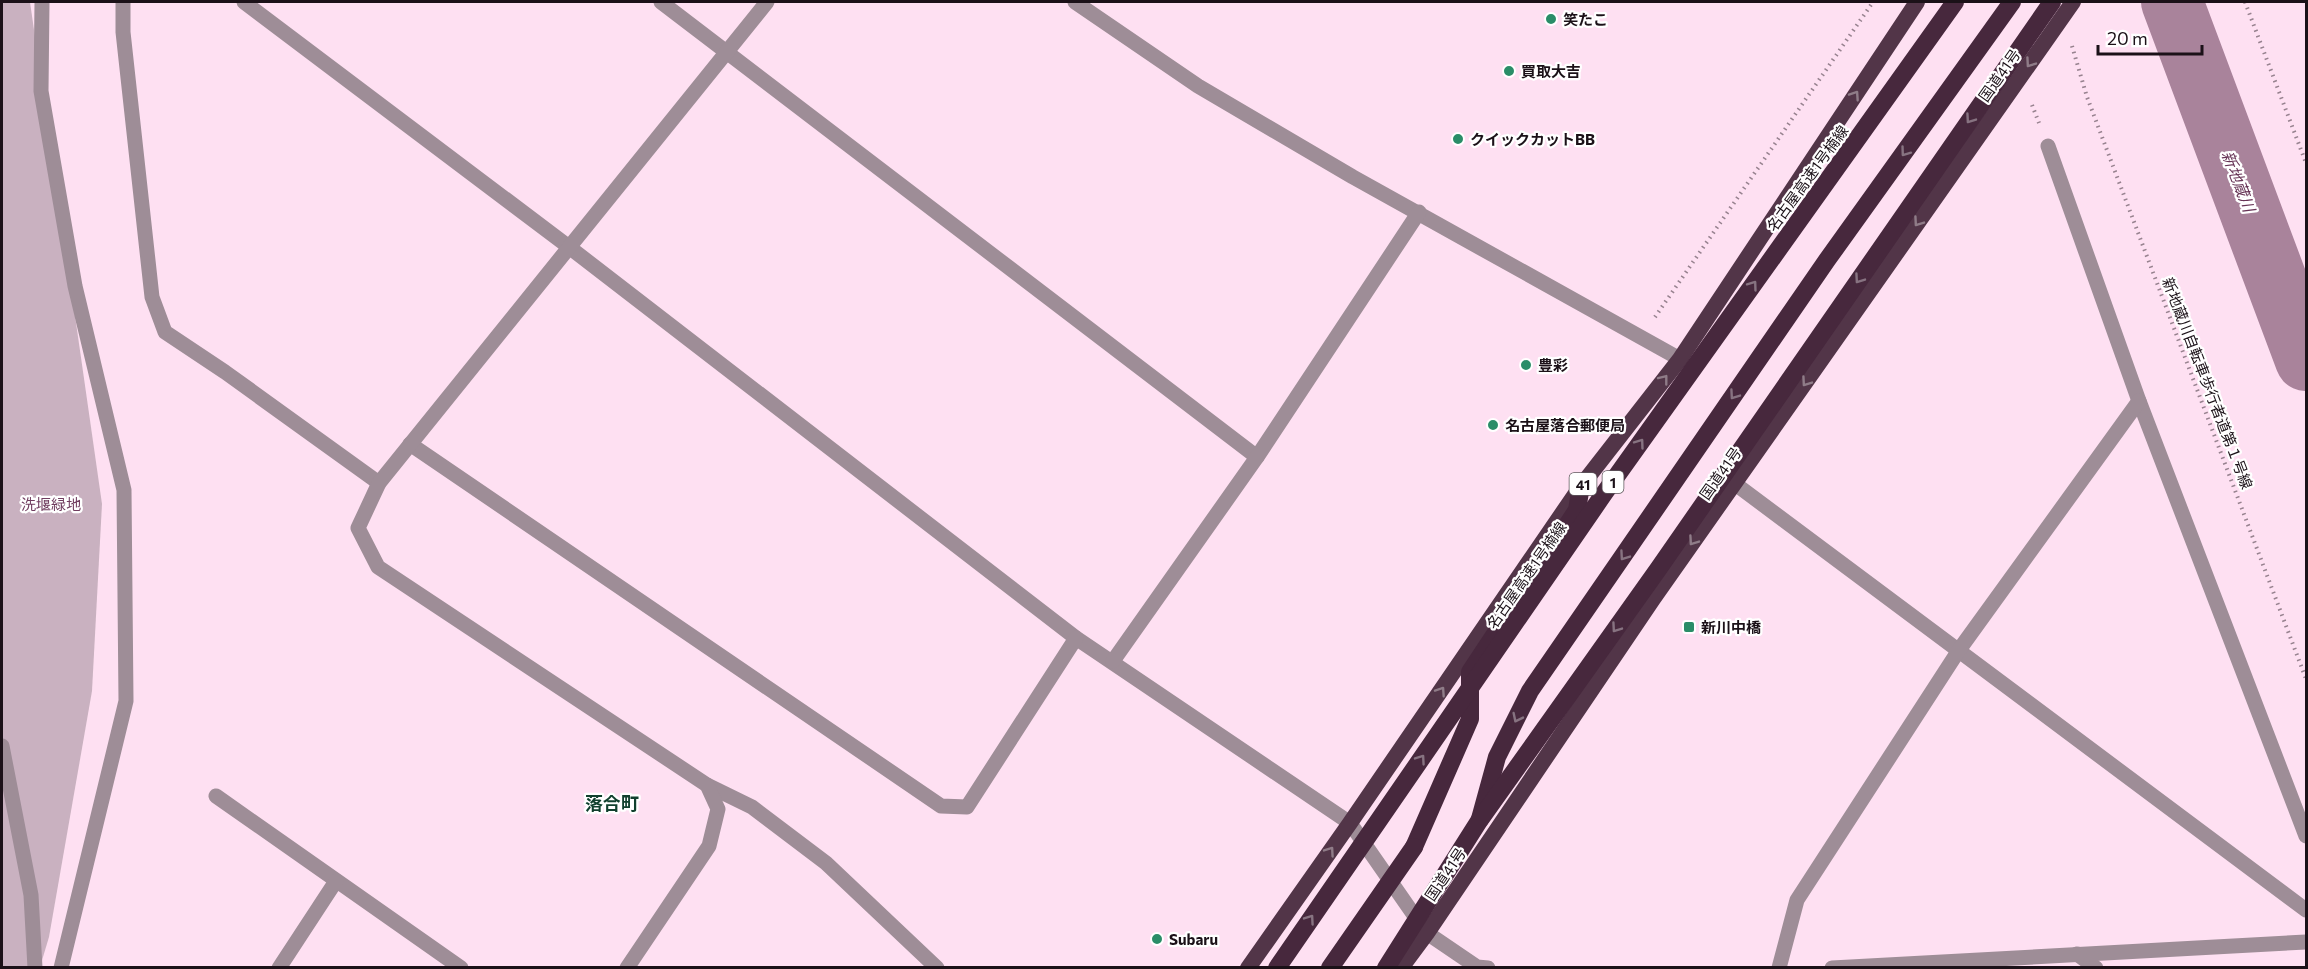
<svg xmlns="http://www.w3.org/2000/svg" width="2308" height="969" font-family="Commissioner,'Noto Sans JP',sans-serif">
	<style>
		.green { fill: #c9b1c0 }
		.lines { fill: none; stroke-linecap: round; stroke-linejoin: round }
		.river { stroke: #a9839b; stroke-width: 62 }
		.path { stroke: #97828f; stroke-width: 4; stroke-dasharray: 1.5 4.5; stroke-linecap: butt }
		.service { stroke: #9e8d97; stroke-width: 15 }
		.minor { stroke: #9e8d97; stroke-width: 15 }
		.tertiary { stroke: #9e8d97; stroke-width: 15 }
		.trunk { stroke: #523548; stroke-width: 16 }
		.motorway { stroke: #47283d; stroke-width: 18 }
		.motorway-bridge { stroke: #47283d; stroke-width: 18 }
		.oneway { stroke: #8f7c88 }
		.oneway2 { stroke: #877381 }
		.poi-dot { fill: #2a8d68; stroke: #fff; stroke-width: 2 }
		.labels { text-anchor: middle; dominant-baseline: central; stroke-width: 4.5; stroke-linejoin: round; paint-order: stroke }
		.shield { fill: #fff; stroke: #5f585d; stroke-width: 1.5 }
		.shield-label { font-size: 14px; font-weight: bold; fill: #1b1118 }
		.poi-label { font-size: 15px; font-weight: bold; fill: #1b1118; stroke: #fff; text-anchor: start }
		.street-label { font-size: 15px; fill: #1b1118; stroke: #fff }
		.park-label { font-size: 15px; fill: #703c5f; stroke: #fff }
		.water-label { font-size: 16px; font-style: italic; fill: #673456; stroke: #fff }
		.quarter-label { font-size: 18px; font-weight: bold; fill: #11402e; stroke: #fff }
	</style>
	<rect width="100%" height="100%" fill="#fee0f2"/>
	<!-- green -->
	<path class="green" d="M 2,2 L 30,2 L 102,504 L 92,691 L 49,937 L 40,967 L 2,968 Z"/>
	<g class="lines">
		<!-- river -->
		<path class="river" d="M 2172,2 L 2306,360"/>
		<!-- path -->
		<g class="path">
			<path d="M 2245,2 L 2306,163"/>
			<path d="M 2072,46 L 2087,97 L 2306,679"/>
			<path d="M 2032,105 L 2039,123"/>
			<path d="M 1655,317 L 1873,2"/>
		</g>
		<!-- service -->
		<path class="service" d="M 2,746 L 31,895 L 35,968"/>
		<!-- minor -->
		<g class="minor">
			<path d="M 42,2 L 41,91 L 75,286 L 124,490 L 126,701 L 61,968"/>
			<path d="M 123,2 L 123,32 L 152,297 L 165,332 L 225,372 L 379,483"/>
			<path d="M 244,2 L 569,247 L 1076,638 L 1350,823 L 1423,928"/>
			<path d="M 661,2 L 1257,457"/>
			<path d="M 1075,2 L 1198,86 L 1353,177 L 1680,359"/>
			<path d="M 2048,146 L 2139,401 L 2306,836"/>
			<path d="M 410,444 L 941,806 L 967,807 L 1076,638"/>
			<path d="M 1734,483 L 2306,910"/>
			<path d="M 1113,661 L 1257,457 L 1419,212"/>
			<path d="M 707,785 L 752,807 L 826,863 L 937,968"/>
			<path d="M 216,796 L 461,968"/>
			<path d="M 2077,954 L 2096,968"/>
			<path d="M 279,968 L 336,881"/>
			<path d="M 627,968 L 709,846 L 718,809 L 707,785 L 378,567 L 358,528 L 379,483 L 767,2"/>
			<path d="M 1779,968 L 1797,900 L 1959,650 L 2139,401"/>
		</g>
		<!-- tertiary -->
		<g class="tertiary">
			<path d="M 1427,933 L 1477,967 L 1488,968"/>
			<path d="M 1832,968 L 2306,942"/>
		</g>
		<!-- trunk -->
		<g class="trunk">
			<path d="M 1248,968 L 1350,823 L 1581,486 L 1680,359 L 1917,2"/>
			<path d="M 1401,968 L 1427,933 L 1653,599 L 2073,2"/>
		</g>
		<!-- motorway -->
		<g class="motorway">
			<path d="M 1480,819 L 1497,757 L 1530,691 L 1827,260 L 2012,2"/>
			<path d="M 1414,847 L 1470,719 L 1470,672 L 1577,510 L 1581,486"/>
		</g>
		<!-- motorway-bridge -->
		<g class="motorway-bridge">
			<path d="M 1277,968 L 1603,495 L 1955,2"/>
			<path d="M 1330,968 L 1414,847"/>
			<path d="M 1386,968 L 1479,821 L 1659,568 L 2052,2"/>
		</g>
	</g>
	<!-- one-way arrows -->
	<defs><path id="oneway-chevron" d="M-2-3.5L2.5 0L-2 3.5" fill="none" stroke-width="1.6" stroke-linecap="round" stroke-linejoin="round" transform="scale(1.5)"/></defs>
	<g class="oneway">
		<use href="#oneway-chevron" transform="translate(2030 63) rotate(125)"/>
		<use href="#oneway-chevron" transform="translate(1855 95) rotate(-56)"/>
		<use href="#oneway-chevron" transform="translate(1918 222) rotate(125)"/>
		<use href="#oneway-chevron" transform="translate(1664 379) rotate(-52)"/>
		<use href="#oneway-chevron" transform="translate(1806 382) rotate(125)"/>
		<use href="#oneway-chevron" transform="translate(1693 541) rotate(125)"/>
		<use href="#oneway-chevron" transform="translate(1441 691) rotate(-56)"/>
		<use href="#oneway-chevron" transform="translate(1330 851) rotate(-55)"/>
	</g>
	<g class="oneway2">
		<use href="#oneway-chevron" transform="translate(1970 119) rotate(125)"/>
		<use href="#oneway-chevron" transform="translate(1905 152) rotate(126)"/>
		<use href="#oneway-chevron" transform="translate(1859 279) rotate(125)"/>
		<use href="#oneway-chevron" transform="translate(1753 285) rotate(-54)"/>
		<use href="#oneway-chevron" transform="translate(1734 395) rotate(125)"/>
		<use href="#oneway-chevron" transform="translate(1640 443) rotate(-54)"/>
		<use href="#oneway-chevron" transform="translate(1624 556) rotate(125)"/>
		<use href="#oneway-chevron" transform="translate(1616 628) rotate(125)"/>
		<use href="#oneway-chevron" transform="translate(1517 718) rotate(116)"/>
		<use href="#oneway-chevron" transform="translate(1421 759) rotate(-55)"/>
		<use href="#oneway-chevron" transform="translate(1310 919) rotate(-55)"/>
	</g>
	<!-- markers -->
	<g class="poi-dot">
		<circle cx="1551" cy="19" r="6"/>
		<circle cx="1509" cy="71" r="6"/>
		<circle cx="1458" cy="139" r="6"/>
		<circle cx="1526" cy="365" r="6"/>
		<circle cx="1493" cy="425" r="6"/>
		<rect x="1683" y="621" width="12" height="12" rx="3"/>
		<circle cx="1157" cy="939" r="6"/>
	</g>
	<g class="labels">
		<!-- shield labels -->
		<g class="shield">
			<rect x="1602.5" y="471" width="21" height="22" rx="4.5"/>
			<rect x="1569.5" y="473" width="27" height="22" rx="4.5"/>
		</g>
		<g class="shield-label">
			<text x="1613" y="482">1</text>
			<text x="1583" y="484">41</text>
		</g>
		<!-- poi labels -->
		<g class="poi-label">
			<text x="1563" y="19">笑たこ</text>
			<text x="1521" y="71">買取大吉</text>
			<text x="1470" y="139">クイックカットBB</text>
			<text x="1538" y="365">豊彩</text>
			<text x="1505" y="425">名古屋落合郵便局</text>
			<text x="1701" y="627">新川中橋</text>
			<text x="1169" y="939">Subaru</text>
		</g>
		<!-- street labels -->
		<g class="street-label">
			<text transform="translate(1999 75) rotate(-55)">国道41号</text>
			<text transform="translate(1807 178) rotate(-54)">名古屋高速1号楠線</text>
			<text transform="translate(2208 383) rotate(69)">新地蔵川自転車歩行者道第１号線</text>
			<text transform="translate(1720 473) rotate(-55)">国道41号</text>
			<text transform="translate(1526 575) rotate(-55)">名古屋高速1号楠線</text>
			<text transform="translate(1445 874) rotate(-56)">国道41号</text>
		</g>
		<!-- park labels -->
		<g class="park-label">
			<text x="51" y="504">洗堰緑地</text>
		</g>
		<!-- water labels -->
		<g class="water-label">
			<text transform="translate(2239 181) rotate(69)">新地蔵川</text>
		</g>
		<!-- quarter labels -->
		<g class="quarter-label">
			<text x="612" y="803">落合町</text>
		</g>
	</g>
	<!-- border -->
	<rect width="2308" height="969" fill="none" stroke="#1b1118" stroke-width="6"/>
	<!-- scale -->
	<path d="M2098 45v9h104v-9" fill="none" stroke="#1b1118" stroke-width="3"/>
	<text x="2107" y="45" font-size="18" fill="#1b1118" stroke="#ffffff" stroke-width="4.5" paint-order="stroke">20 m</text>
</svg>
